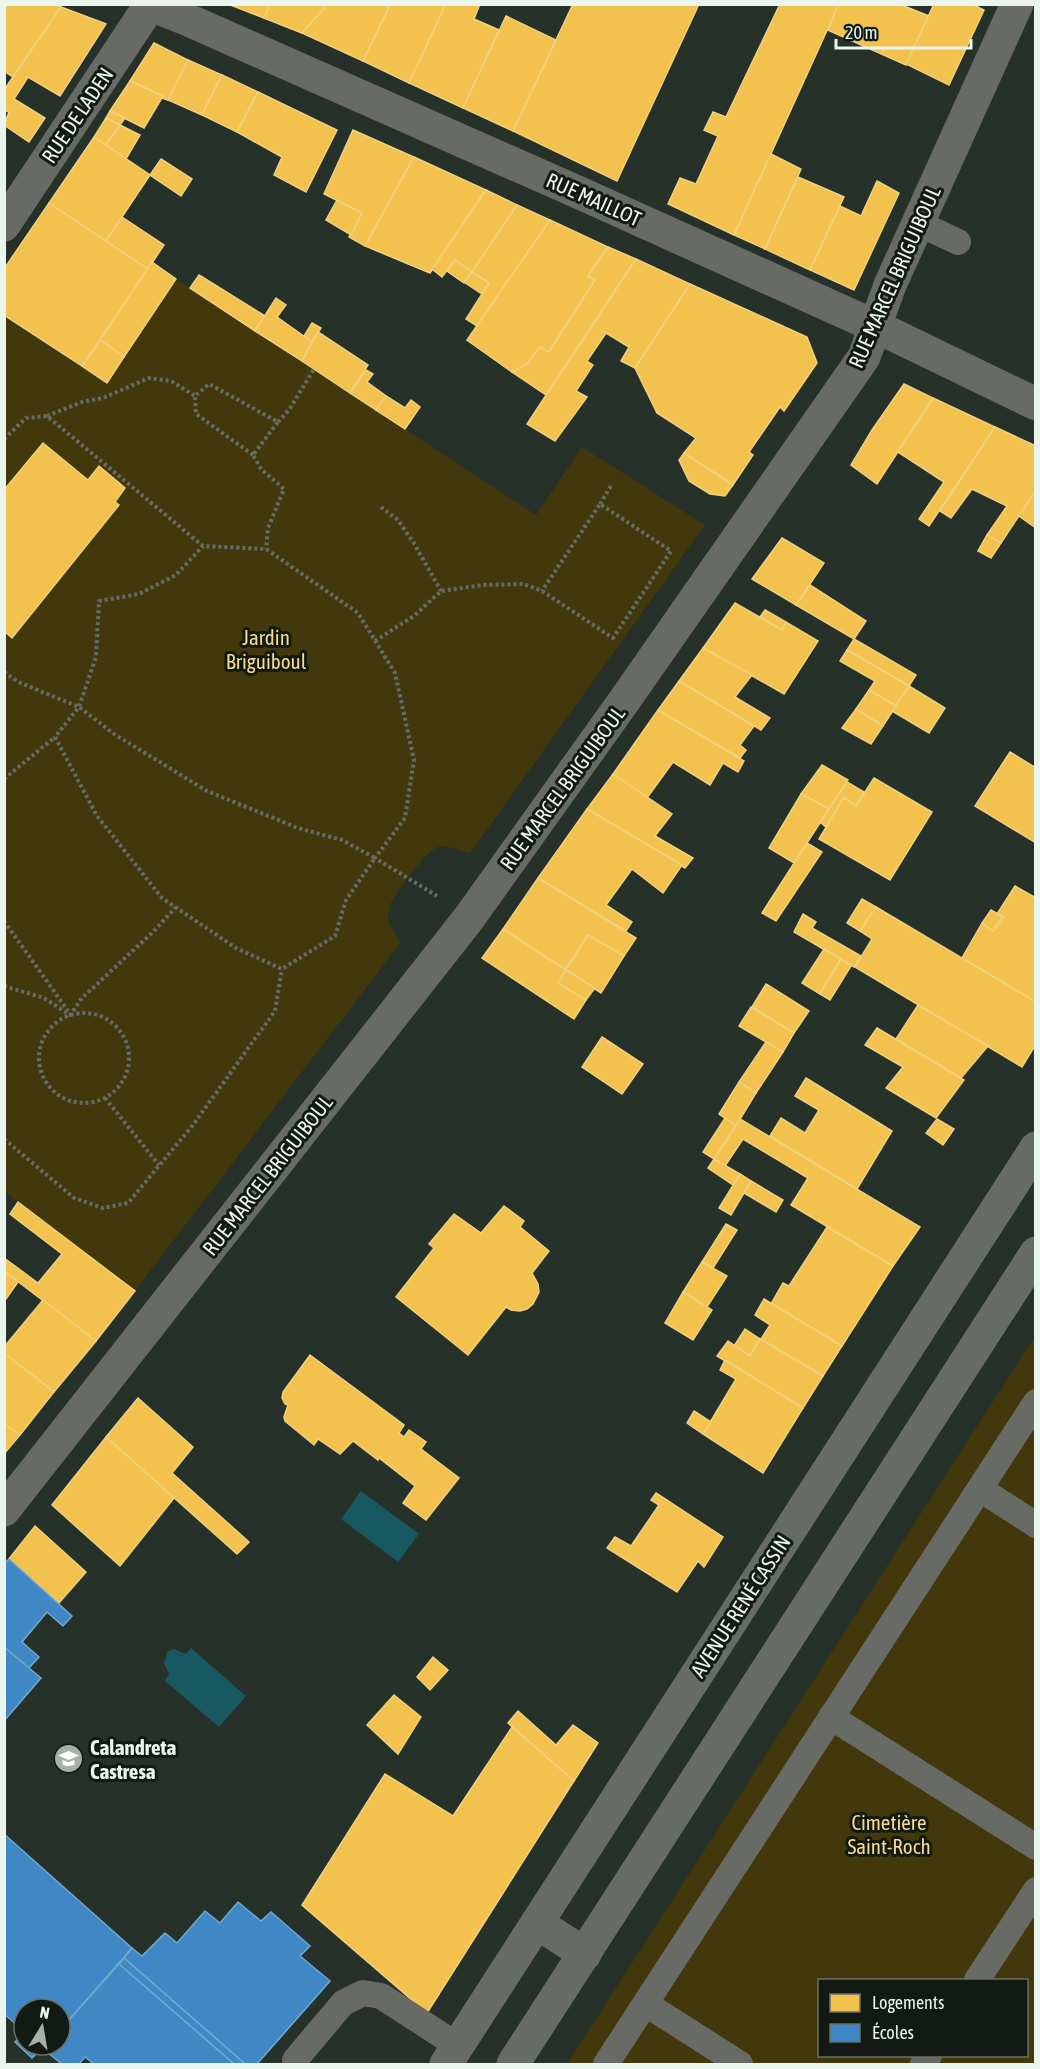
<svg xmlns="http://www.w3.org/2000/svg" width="1040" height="2069" font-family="'Asap Condensed',sans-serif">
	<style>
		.green { fill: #42380c; fill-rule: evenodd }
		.water { fill: #175861 }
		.homes { fill: #f2c14e; stroke: #f0d17e; stroke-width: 1.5 }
		.schools { fill: #3f88c5; stroke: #72a9d1; stroke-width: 1.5 }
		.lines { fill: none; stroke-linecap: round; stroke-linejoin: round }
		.path { stroke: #676c67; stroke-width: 4; stroke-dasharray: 3 3; stroke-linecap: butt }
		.service { stroke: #676a65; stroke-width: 26 }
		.minor { stroke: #676a65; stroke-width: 33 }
		.secondary { stroke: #686c67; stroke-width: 33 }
		.labels { text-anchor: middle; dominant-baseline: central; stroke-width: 6; stroke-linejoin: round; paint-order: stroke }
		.street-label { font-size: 21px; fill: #eaf6ed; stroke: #121a13 }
		.park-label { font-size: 21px; fill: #f5dc91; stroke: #121a13 }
		.poi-label { font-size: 21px; font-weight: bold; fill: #eaf6ed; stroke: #121a13; text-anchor: start }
	</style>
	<rect width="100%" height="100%" fill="#263129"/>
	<!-- green -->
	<g class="green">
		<path d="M 176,279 L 536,515 L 582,447 L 705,525 L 470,853 C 460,850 447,845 438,847 C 427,850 391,898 389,908 C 386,922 393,932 401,942 L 135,1291 L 5,1192 L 4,315 L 107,382 Z"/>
		<path d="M 1035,1336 L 1035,2064 L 567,2064 ZM 820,1980 L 1026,1980 L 1026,2056 L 820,2056 Z"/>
	</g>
	<!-- water -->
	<g class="water">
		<path d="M 361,1491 L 419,1534 L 398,1562 L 341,1519 Z"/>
		<path d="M 191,1648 L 246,1696 L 219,1727 L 165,1681 L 169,1674 L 164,1663 L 168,1651 L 174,1649 L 186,1654 Z"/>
	</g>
	<!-- homes -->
	<g class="homes">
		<path d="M 4,4 L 56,4 L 61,7 L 13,77 L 4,71 Z"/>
		<path d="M 228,4 L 270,4 L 264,18 Z"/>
		<path d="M 270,4 L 328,4 L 302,33 L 264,18 Z"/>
		<path d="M 328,4 L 384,4 L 389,7 L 363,61 L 302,33 Z"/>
		<path d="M 391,4 L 446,4 L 409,83 L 363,61 Z"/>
		<path d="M 446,4 L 480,4 L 474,19 L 499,30 L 463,108 L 409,83 Z"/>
		<path d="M 573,4 L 699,4 L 617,181 L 513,131 Z"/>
		<path d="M 780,4 L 839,4 L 734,235 L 668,204 L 680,178 L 696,184 L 718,136 L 704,130 L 713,112 L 726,117 Z"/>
		<path d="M 839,4 L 905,4 L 904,6 L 929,16 L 906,65 L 828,30 Z"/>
		<path d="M 934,4 L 972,4 L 984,10 L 949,85 L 906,64 Z"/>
		<path d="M 61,7 L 106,24 L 60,96 L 28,77 L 14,99 L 45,118 L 29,142 L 4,125 L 9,112 L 4,110 L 4,90 Z"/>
		<path d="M 506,16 L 556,40 L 513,131 L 463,108 Z"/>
		<path d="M 154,43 L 188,60 L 168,100 L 162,98 L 163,96 L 130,81 Z"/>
		<path d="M 188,60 L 222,75 L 202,115 L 168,100 Z"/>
		<path d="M 222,75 L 258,92 L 237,132 L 202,115 Z"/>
		<path d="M 130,81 L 163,96 L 144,128 L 110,111 Z"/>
		<path d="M 258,92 L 337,130 L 306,192 L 274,175 L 282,157 L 237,132 Z"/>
		<path d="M 110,111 L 125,118 L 120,125 L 106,118 Z"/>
		<path d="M 106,118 L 120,125 L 106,145 L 94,137 Z"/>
		<path d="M 120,125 L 140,135 L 126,159 L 106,145 Z"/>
		<path d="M 353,130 L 414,157 L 365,246 L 349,237 L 362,213 L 324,194 Z"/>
		<path d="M 94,137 L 150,175 L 106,241 L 49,203 Z"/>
		<path d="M 771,154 L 801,169 L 765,249 L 734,235 Z"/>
		<path d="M 414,157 L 486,190 L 430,273 L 365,246 Z"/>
		<path d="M 161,159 L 192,179 L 181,196 L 150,175 Z"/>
		<path d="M 798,177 L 844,197 L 810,270 L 765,249 Z"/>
		<path d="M 877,181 L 899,193 L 854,290 L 810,270 L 840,206 L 861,216 Z"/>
		<path d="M 486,190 L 517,205 L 472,272 L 455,260 L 442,277 L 432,269 Z"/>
		<path d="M 337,200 L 362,213 L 351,235 L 326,220 Z"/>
		<path d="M 49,203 L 148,269 L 82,366 L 4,315 L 4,269 Z"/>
		<path d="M 517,205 L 550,220 L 477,326 L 466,319 L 489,283 L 472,272 Z"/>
		<path d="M 122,217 L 164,245 L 148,269 L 106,241 Z"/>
		<path d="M 550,220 L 608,247 L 588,276 L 595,280 L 549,352 L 540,347 L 527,364 L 512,372 L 467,340 Z"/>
		<path d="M 608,247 L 636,259 L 546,395 L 512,372 L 527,364 L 540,347 L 549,352 L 595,280 L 588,276 Z"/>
		<path d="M 636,259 L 690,284 L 635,368 L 621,361 L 629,347 L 606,333 L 587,361 L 593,365 L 576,391 L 587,397 L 555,441 L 527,424 Z"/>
		<path d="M 455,260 L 472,272 L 464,283 L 447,271 Z"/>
		<path d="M 152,262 L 176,279 L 124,357 L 100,340 Z"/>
		<path d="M 472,272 L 489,283 L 482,294 L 464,282 Z"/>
		<path d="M 199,275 L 265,316 L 255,331 L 190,288 Z"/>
		<path d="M 690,284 L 807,337 L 817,363 L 784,411 L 780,407 L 749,452 L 753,455 L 733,485 L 684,453 L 696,438 L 657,413 L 635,368 Z"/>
		<path d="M 276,298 L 286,305 L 277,317 L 312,342 L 302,361 L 255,331 Z"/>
		<path d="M 312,323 L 321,328 L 312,342 L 304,336 Z"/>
		<path d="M 318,332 L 368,365 L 350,393 L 302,361 Z"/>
		<path d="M 100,340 L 124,357 L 107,383 L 82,366 Z"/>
		<path d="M 366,370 L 373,374 L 367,382 L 386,396 L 376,410 L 350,393 Z"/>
		<path d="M 904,384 L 933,398 L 877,484 L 851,465 L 872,430 Z"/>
		<path d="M 386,396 L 405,408 L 411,400 L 420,407 L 405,429 L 376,410 Z"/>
		<path d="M 933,398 L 995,427 L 929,526 L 919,519 L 944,482 L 898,452 Z"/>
		<path d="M 995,427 L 1036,446 L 1036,490 L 1001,543 L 987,535 L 1007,506 L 972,489 L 951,518 L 940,511 Z"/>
		<path d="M 43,443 L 88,480 L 99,466 L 125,488 L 115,502 L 119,505 L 12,638 L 4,631 L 4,490 Z"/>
		<path d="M 684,453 L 733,485 L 725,496 L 710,494 L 689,481 L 679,460 Z"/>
		<path d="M 1036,490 L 1036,528 L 1019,516 Z"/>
		<path d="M 987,535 L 1001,543 L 991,558 L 978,551 Z"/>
		<path d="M 782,538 L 824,563 L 796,605 L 752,579 Z"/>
		<path d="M 810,585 L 866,621 L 854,639 L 796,605 Z"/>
		<path d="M 735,603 L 782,630 L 786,622 L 818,641 L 784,694 L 703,648 Z"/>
		<path d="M 765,610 L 786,622 L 782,630 L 760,617 Z"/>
		<path d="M 854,639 L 916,675 L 909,686 L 847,650 Z"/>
		<path d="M 703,648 L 752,675 L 735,697 L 770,718 L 761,730 L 679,681 Z"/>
		<path d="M 847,650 L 909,686 L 896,706 L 869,690 L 875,681 L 840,661 Z"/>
		<path d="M 679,681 L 754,726 L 740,745 L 746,750 L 740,758 L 658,710 Z"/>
		<path d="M 909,686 L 945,708 L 929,733 L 892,711 Z"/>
		<path d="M 869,690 L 896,706 L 883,726 L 856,709 Z"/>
		<path d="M 856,709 L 883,726 L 871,744 L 842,728 Z"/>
		<path d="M 658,710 L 744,761 L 738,772 L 723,763 L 710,785 L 673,762 L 647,798 L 613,774 Z"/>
		<path d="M 1010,752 L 1036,768 L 1036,843 L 975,806 Z"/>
		<path d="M 822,765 L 848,780 L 829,809 L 801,794 Z"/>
		<path d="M 613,774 L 672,814 L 655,836 L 693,858 L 685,868 L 587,809 Z"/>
		<path d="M 874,778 L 932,812 L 890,880 L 819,839 L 844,797 L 856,806 Z"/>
		<path d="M 847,782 L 864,792 L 856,806 L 844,797 L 826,827 L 820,822 Z"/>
		<path d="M 801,794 L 829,809 L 794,863 L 769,848 Z"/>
		<path d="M 587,809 L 682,865 L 663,893 L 632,869 L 606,905 L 632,922 L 626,931 L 538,878 Z"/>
		<path d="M 807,843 L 822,852 L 776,921 L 762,913 Z"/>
		<path d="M 538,878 L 636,938 L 624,956 L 588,935 L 565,970 L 503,929 Z"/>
		<path d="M 1015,886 L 1036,898 L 1036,1002 L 962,958 L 982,923 L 993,931 L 1003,917 L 997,914 Z"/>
		<path d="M 862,899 L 876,907 L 860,931 L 847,923 Z"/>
		<path d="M 876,907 L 1036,1002 L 1036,1044 L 1022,1067 L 855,967 L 872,939 L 860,931 Z"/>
		<path d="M 991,910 L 1003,917 L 993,931 L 982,923 Z"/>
		<path d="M 803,914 L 816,922 L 812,928 L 861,956 L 854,967 L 794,932 Z"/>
		<path d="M 503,929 L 566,970 L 558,983 L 586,1000 L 574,1019 L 482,958 Z"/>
		<path d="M 588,935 L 624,956 L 601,993 L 566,970 Z"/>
		<path d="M 824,949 L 841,959 L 820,994 L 802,983 Z"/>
		<path d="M 841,959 L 851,966 L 830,1000 L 820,994 Z"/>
		<path d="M 566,970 L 595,988 L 586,1000 L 558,983 Z"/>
		<path d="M 766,984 L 809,1011 L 794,1033 L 752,1007 Z"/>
		<path d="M 918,1005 L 988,1046 L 961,1078 L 896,1039 Z"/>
		<path d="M 751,1007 L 794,1033 L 783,1052 L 739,1026 Z"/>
		<path d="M 877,1028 L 964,1080 L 936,1118 L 886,1088 L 903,1067 L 865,1045 Z"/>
		<path d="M 602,1037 L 643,1064 L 622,1094 L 582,1067 Z"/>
		<path d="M 766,1042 L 783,1052 L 756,1093 L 739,1082 Z"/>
		<path d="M 806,1078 L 892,1131 L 857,1189 L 770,1136 L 781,1118 L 805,1133 L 819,1110 L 795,1096 Z"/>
		<path d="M 739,1082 L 756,1093 L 736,1126 L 719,1114 Z"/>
		<path d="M 725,1118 L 736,1126 L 714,1159 L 703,1152 Z"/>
		<path d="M 740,1119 L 920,1227 L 893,1266 L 791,1205 L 808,1178 L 743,1139 L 725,1166 L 714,1159 Z"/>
		<path d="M 937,1119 L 954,1129 L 943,1145 L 926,1133 Z"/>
		<path d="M 714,1159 L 740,1174 L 733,1185 L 708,1168 Z"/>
		<path d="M 740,1174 L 751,1181 L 731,1215 L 719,1208 Z"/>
		<path d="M 751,1181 L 783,1200 L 776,1212 L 744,1193 Z"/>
		<path d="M 18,1202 L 135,1291 L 96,1341 L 4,1271 L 4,1258 L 38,1283 L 62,1254 L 10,1214 Z"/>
		<path d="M 504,1206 L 524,1221 L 520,1227 L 549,1251 L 532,1273 L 538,1284 L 539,1292 L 533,1304 L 527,1309 L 520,1311 L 511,1310 L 506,1307 L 468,1355 L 396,1297 L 434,1248 L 429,1244 L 454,1214 L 481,1233 Z"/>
		<path d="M 726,1224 L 737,1230 L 713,1268 L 702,1262 Z"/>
		<path d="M 827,1227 L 893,1266 L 842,1346 L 771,1304 L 783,1283 L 789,1286 Z"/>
		<path d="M 702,1262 L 727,1276 L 707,1307 L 683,1292 Z"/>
		<path d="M 4,1271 L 18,1282 L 6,1299 L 4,1298 Z"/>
		<path d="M 683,1292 L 712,1310 L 693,1340 L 665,1323 Z"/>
		<path d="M 764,1299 L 842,1346 L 823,1376 L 761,1339 L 770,1325 L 755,1315 Z"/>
		<path d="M 43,1300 L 96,1341 L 54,1392 L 4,1353 L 4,1347 Z"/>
		<path d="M 745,1329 L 760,1339 L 750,1356 L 734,1346 Z"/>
		<path d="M 760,1339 L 823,1376 L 803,1408 L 717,1356 L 728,1341 L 750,1356 Z"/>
		<path d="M 4,1353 L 54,1392 L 20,1435 L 4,1424 Z"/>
		<path d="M 310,1355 L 404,1425 L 399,1433 L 404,1437 L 409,1430 L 426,1442 L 421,1449 L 459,1478 L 426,1520 L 403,1503 L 415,1486 L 379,1458 L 378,1460 L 353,1441 L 340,1454 L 318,1439 L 314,1445 L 285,1421 L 284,1417 L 288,1405 L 285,1404 L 282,1398 L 283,1392 Z"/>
		<path d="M 725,1360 L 803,1408 L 763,1473 L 703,1434 L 736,1379 L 720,1370 Z"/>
		<path d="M 138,1398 L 193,1447 L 172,1473 L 249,1542 L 237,1554 L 106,1437 Z"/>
		<path d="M 694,1411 L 711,1422 L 703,1434 L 687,1423 Z"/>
		<path d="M 4,1424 L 20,1435 L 4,1454 Z"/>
		<path d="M 106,1437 L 174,1498 L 120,1566 L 52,1505 Z"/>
		<path d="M 656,1493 L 723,1537 L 704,1567 L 698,1561 L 677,1592 L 607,1548 L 615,1537 L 631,1546 L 659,1505 L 651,1500 Z"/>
		<path d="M 35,1526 L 86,1572 L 59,1603 L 9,1559 Z"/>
		<path d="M 433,1657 L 448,1670 L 430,1690 L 417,1677 Z"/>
		<path d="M 394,1695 L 421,1717 L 398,1754 L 367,1725 Z"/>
		<path d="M 518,1711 L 556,1745 L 573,1725 L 598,1743 L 574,1781 L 508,1723 Z"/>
		<path d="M 512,1727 L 574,1781 L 427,2013 L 302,1905 L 385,1774 L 453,1816 Z"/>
	</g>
	<!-- schools -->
	<g class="schools">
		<path d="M 9,1559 L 72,1616 L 63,1626 L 47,1612 L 22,1642 L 39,1657 L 29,1668 L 4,1647 L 4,1564 Z"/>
		<path d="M 4,1647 L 41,1678 L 4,1721 Z"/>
		<path d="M 4,1834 L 132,1948 L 60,2030 L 60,2009 L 24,2009 L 24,2031 L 4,2014 Z"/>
		<path d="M 238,1902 L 261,1921 L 271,1912 L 310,1946 L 300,1956 L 330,1981 L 257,2064 L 245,2064 L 124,1958 L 132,1948 L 142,1956 L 165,1933 L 177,1943 L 205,1911 L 220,1923 Z"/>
		<path d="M 124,1958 L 245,2064 L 234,2064 L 119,1964 Z"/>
		<path d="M 119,1964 L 234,2064 L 94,2064 L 85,2057 L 79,2064 L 62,2064 L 48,2053 L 44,2048 L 46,2045 L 60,2045 L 60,2030 Z"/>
		<path d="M 24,2032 L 24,2045 L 39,2045 L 42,2048 L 32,2058 L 15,2042 Z"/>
	</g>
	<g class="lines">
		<!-- path -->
		<g class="path">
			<path d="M 47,416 L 82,402 L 103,398 L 149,378 L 171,381 L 195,396"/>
			<path d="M 278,422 L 289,410 L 314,369"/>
			<path d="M 4,439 L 26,418 L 47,416 L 203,546 L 266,549 L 358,613 L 395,673 L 414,760 L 405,818 L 375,858 L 437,896"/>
			<path d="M 253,455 L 196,414 L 195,396 L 209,384 L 278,422 L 253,455 L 261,469 L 284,489 L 268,528 L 266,549"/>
			<path d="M 600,504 L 611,486"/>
			<path d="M 381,507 L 398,520 L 415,545 L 441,591"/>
			<path d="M 375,641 L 414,616 L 441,591 L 483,585 L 524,584 L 542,591 L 613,638 L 671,551 L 600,504 L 542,591"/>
			<path d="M 4,672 L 18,682 L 79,707 L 114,734 L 207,791 L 298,828 L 342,840 L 375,858 L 346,900 L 335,936 L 282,969 L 236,948 L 162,898 L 97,816 L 55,737 L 79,707 L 96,657 L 99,601 L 139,594 L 176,575 L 203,546"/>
			<path d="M 4,779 L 55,737"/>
			<path d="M 4,921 L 68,1011"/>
			<path d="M 4,986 L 44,998 L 70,1015 L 82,998 L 153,932 L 176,907"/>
			<circle cx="84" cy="1058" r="45"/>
			<path d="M 105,1098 L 159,1165"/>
			<path d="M 4,1139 L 74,1198 L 103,1208 L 128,1203 L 193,1125 L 275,1011 L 282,969"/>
		</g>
		<!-- service -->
		<g class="service">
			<path d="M 918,223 L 958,242"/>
			<path d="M 980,1489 L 1036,1525"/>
			<path d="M 831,1717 L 1036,1847"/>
			<path d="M 977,1980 L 1036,1890"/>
			<path d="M 646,2004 L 740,2064"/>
			<path d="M 295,2064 L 295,2060 L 343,2003 L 363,1993 L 381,1996 L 458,2046"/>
			<path d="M 606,2064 L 1036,1402"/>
			<path d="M 923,2064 L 929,2056"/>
		</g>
		<!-- minor -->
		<g class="minor">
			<path d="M 148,4 L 186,19 L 582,194 L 877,327 L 1036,404"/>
			<path d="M 4,225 L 150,5"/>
			<path d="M 4,1510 L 469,918 L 624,701 L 864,357 L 890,285 L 1017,4"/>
		</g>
		<!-- secondary -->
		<g class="secondary">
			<path d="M 537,1923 L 585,1954"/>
			<path d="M 446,2064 L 1036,1148"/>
			<path d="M 513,2064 L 1036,1253"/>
		</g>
	</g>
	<!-- icons -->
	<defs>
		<symbol id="school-disc" viewBox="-11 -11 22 22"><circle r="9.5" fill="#a5b1a8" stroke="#121a13"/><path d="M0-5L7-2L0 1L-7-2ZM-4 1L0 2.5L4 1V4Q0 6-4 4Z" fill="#fff"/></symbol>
	</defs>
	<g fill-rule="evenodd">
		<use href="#school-disc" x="52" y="1742" width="33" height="33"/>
	</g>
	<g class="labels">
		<!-- street labels -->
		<g class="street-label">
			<text transform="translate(77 115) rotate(-56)">RUE DE LADEN</text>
			<text transform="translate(594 199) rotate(24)">RUE MAILLOT</text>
			<text transform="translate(894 277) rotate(-66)">RUE MARCEL BRIGUIBOUL</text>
			<text transform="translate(562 788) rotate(-54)">RUE MARCEL BRIGUIBOUL</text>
			<text transform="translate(267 1175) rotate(-52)">RUE MARCEL BRIGUIBOUL</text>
			<text transform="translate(740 1606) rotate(-57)">AVENUE RENÉ CASSIN</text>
		</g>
		<!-- park labels -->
		<g class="park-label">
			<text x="266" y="637">Jardin<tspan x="266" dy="24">Briguiboul</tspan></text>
			<text x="889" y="1822">Cimetière<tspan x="889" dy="24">Saint-Roch</tspan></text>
		</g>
		<!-- poi labels -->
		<g class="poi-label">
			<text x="90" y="1747">Calandreta<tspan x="90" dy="24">Castresa</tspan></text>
		</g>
	</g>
	<!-- border -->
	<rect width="1040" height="2069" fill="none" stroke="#eaf6ed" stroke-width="12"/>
	<!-- legend -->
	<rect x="818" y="1979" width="210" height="78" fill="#121a13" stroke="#68726a" stroke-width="1.5"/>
	<rect x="830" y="1994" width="30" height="18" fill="#f2c14e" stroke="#68726a" stroke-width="1.5"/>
	<text x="872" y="2009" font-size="18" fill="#eaf6ed">Logements</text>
	<rect x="830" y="2024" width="30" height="18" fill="#3f88c5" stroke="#68726a" stroke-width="1.5"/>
	<text x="872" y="2039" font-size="18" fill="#eaf6ed">Écoles</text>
	<!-- north arrow -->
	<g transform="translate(42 2027) rotate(11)"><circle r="28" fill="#121a13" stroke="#68726a" stroke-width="1.5"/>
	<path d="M0-4.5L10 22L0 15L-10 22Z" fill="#a5b1a8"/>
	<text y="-9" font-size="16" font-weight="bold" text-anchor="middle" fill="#eaf6ed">N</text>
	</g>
	<!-- scale -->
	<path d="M836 39v9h135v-9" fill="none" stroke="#eaf6ed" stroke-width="3"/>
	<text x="845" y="39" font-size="18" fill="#eaf6ed" stroke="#121a13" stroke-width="4.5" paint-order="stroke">20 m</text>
</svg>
